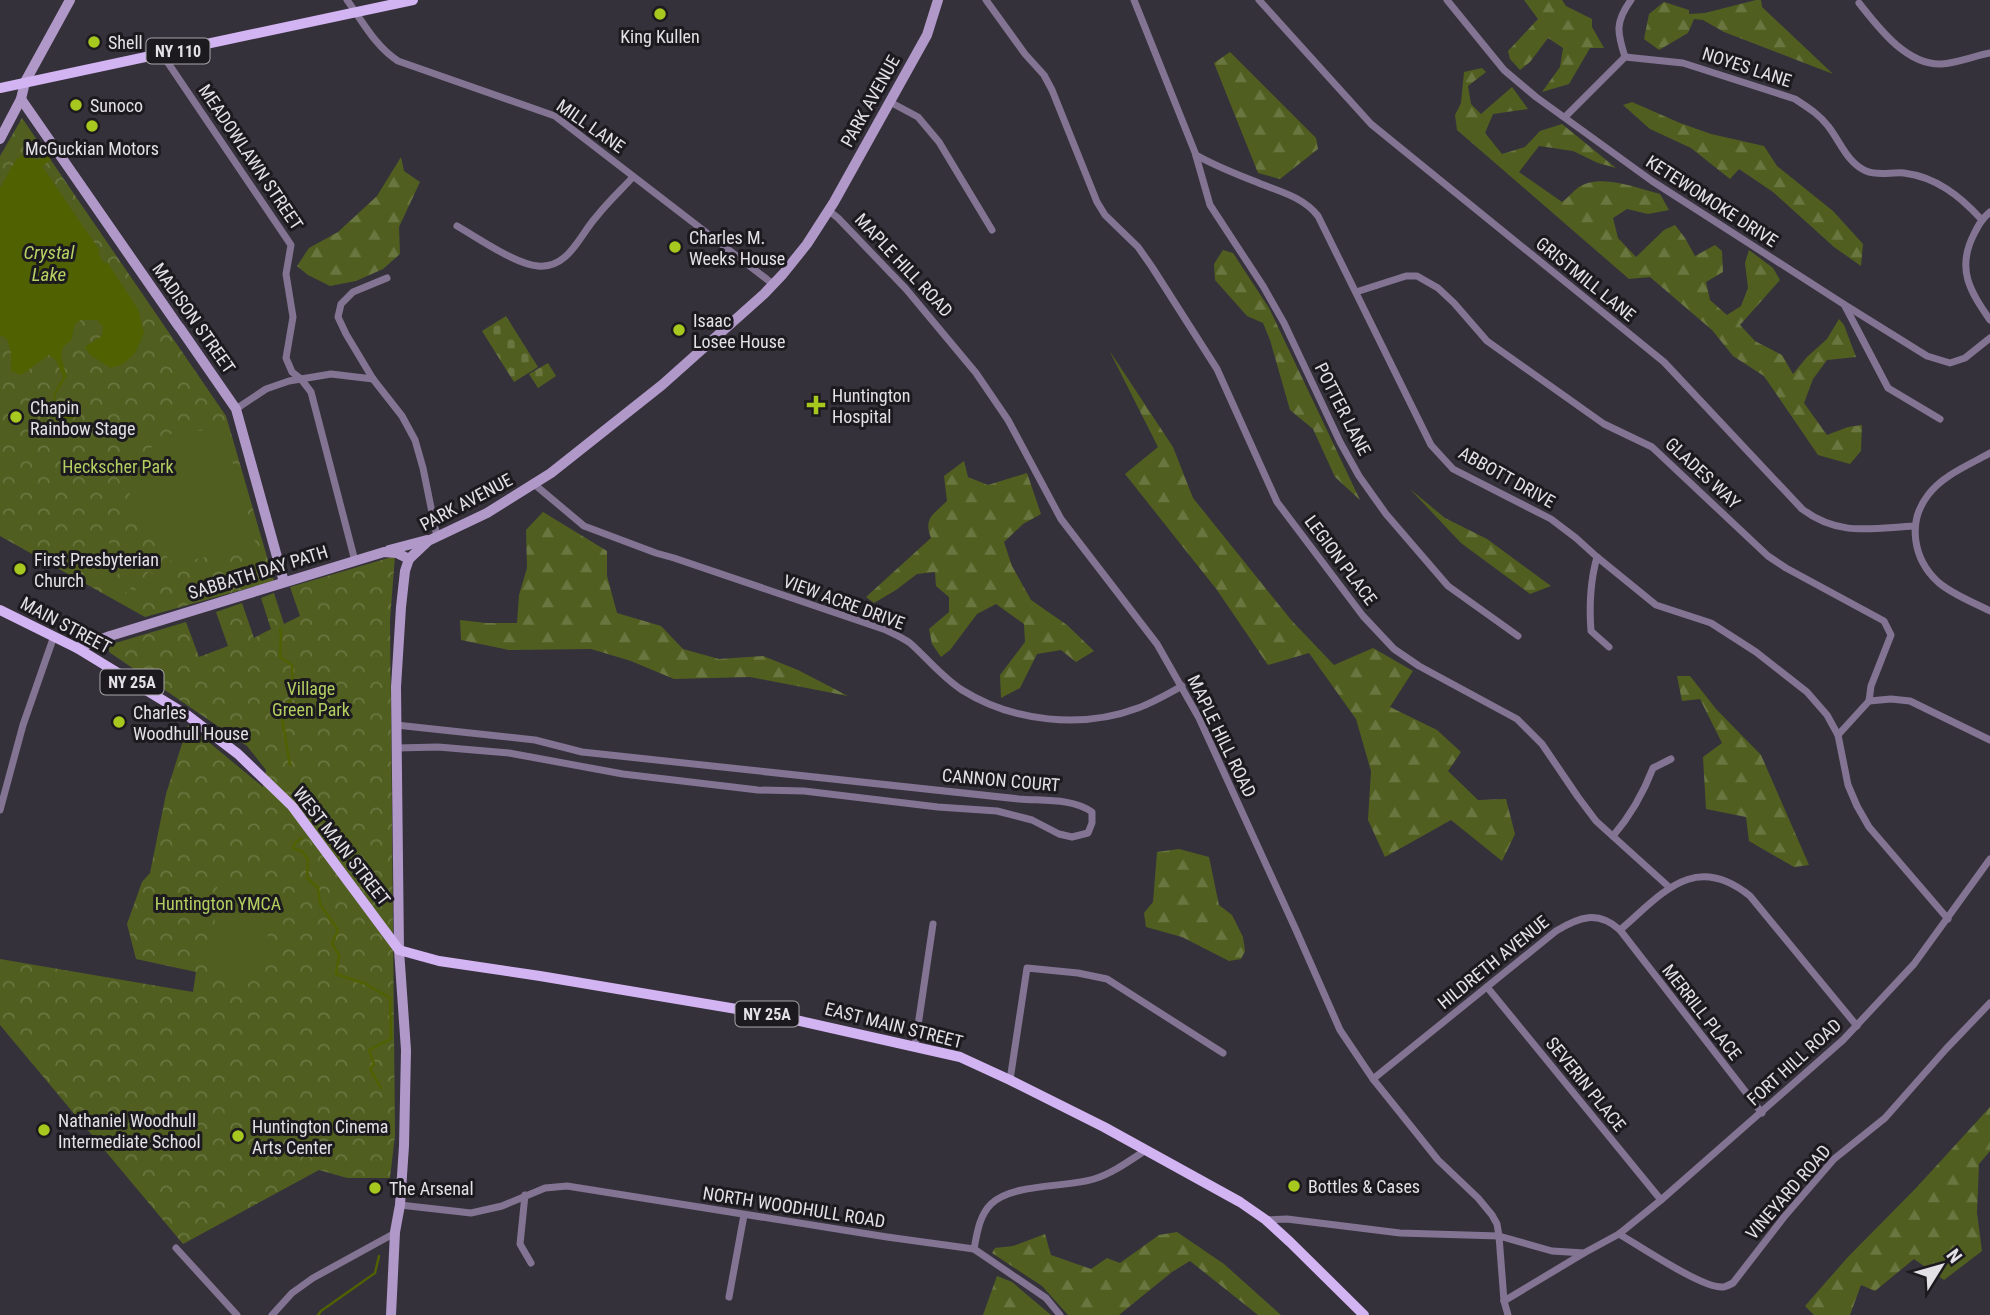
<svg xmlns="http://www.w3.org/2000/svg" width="1990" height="1315" font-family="'Roboto Condensed',sans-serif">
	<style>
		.forest { fill: url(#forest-firs) }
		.cemetery { fill: url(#cemetery-stones) }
		.park { fill: url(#park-crowns) }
		.pitch { fill: #505f20 }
		.water { fill: #4f6101 }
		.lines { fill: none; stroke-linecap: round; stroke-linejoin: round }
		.stream { stroke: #4f6101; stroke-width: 2.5 }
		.street { stroke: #837493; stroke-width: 7 }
		.secondary { stroke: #b098c9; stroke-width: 10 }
		.primary { stroke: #d3b4f3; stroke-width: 10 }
		.poi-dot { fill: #a7c81f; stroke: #1c1a1e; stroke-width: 2.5 }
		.labels { text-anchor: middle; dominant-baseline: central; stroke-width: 6; stroke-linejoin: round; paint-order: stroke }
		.shield { fill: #1c1a1e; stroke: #a7a5aa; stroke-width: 2 }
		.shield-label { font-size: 16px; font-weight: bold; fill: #e3e0e6 }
		.poi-label { font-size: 18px; fill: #e3e0e6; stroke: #1c1a1e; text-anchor: start }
		.street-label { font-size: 18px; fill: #e3e0e6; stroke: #1c1a1e }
		.park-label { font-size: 18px; fill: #b3cf61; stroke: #1c1a1e }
		.water-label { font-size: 19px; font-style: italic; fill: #b7d264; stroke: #1c1a1e }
	</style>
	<defs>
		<pattern id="forest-firs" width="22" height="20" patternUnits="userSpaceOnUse" patternTransform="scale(1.75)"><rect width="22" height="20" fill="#505f20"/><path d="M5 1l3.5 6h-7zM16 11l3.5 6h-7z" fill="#697640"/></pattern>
		<pattern id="cemetery-stones" width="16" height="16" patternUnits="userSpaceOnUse" patternTransform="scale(1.75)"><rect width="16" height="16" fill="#505f20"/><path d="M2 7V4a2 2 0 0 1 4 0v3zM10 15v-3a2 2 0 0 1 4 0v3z" fill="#697640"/></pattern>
		<pattern id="park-crowns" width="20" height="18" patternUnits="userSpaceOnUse" patternTransform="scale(1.75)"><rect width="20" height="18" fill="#505f20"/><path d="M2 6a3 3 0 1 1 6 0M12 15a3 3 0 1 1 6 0" fill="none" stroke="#697640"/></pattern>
	</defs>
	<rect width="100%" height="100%" fill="#35313a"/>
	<!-- forest -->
	<g class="forest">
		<path d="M 1524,0 L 1562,0 L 1566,6 L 1592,19 L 1592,27 L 1604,48 L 1590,48 L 1569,84 L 1542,92 L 1560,67 L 1563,48 L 1548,38 L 1530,62 L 1520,70 L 1510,59 L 1508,51 L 1538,19 Z"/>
		<path d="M 1756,0 L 1761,0 L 1762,7 L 1833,74 L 1724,32 L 1703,20 L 1694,19 L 1688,33 L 1659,50 L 1644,39 L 1649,14 L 1664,2 L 1689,10 L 1689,14 L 1705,13 Z"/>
		<path d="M 1230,52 L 1316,138 L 1318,149 L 1280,179 L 1258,173 L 1214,63 Z"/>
		<path d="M 1482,68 L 1486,72 L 1468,86 L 1471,104 L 1481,114 L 1512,87 L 1528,109 L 1493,114 L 1485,133 L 1502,154 L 1525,147 L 1540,131 L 1562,124 L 1616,168 L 1598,163 L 1573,151 L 1539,146 L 1519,172 L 1562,202 C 1568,198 1573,191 1579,187 C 1602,173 1636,188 1660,194 L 1669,210 L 1648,214 L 1627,209 L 1613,218 L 1618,238 L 1636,257 L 1664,230 L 1675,225 L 1685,238 L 1695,256 L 1715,245 L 1722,251 L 1723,272 L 1706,282 L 1710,300 L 1727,315 L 1741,306 L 1748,288 L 1745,263 L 1749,250 L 1773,268 L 1780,280 L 1740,325 L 1755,341 L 1782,355 L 1793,374 L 1807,357 L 1827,339 L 1839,319 L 1844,325 L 1856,357 L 1827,360 L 1813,379 L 1804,403 L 1827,435 L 1848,427 L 1862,425 L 1861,451 L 1850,464 L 1818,455 L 1764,376 L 1733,356 L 1712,330 L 1650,277 L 1629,279 L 1457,130 L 1455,115 L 1461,103 L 1464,72 Z"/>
		<path d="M 1632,102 L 1680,123 L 1711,134 L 1764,146 L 1777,166 L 1833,211 L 1863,244 L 1861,266 L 1834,247 L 1773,192 L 1739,169 L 1730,179 L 1691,148 L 1650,129 L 1623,105 Z"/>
		<path d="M 401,157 L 404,171 L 420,182 L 399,227 L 400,254 L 383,269 L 356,281 L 330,286 L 308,275 L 297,266 L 309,248 L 338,232 L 377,196 Z"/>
		<path d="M 1223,250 L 1233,253 L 1269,308 L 1360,500 L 1335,477 L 1313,429 L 1290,410 L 1270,340 L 1263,323 L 1247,316 L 1215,280 L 1214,264 Z"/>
		<path d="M 1109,350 L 1173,447 L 1193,498 L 1292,621 L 1334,665 L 1373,648 L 1413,671 L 1390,707 L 1437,730 L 1461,752 L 1448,771 L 1478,800 L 1506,799 L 1515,834 L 1502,861 L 1451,820 L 1385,857 L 1368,820 L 1371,771 L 1356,719 L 1309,653 L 1268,665 L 1217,590 L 1125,474 L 1158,447 Z"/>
		<path d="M 964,461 L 968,477 L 988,485 L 1027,473 L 1041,514 L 1023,524 L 1004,542 L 1012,566 L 1031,600 L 1067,625 L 1094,651 L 1076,662 L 1061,650 L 1037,654 L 1020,688 L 1001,698 L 1000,675 L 1025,642 L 1024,624 L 996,604 L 977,614 L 950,650 L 941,657 L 932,644 L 929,629 L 949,612 L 949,597 L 936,586 L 935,572 L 917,574 L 896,590 L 874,603 L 866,597 L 931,538 C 923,518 934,514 947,501 L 944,476 Z"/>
		<path d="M 1410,489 L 1445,518 L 1487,539 L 1551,586 L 1530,594 L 1461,543 Z"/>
		<path d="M 543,512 L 607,551 L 607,576 L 617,613 L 661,626 L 683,649 L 719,659 L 763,656 L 798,670 L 848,696 L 750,677 L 674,679 L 631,661 L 591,649 L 509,650 L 461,640 L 460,620 L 486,623 L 517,623 L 519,595 L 527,568 L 526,530 Z"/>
		<path d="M 1677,676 L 1690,676 L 1716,709 L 1761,755 L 1809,865 L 1794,867 L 1749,841 L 1746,817 L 1706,809 L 1703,757 L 1722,743 L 1700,699 L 1682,701 Z"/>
		<path d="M 1179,849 L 1209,857 L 1219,905 L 1232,915 L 1243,937 L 1245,951 L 1241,959 L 1229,961 L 1182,937 L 1146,927 L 1144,913 L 1153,902 L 1157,852 Z"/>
		<path d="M 1990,1107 L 1990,1151 L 1979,1164 L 1977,1213 L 1982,1251 L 1944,1280 L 1914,1259 L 1875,1291 L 1861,1285 L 1850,1315 L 1814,1315 L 1805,1306 L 1847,1258 L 1917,1187 Z"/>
		<path d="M 1177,1232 L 1224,1264 L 1281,1315 L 1258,1315 L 1190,1261 L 1172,1272 L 1119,1315 L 1068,1315 L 1042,1286 L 992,1253 L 995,1248 L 1013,1246 L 1045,1234 L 1051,1255 L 1091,1269 L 1107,1258 L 1120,1263 L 1159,1235 Z"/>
		<path d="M 997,1276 L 1012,1282 L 1051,1315 L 983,1315 Z"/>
	</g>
	<!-- cemetery -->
	<g class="cemetery">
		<path d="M 506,316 L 538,367 L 514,382 L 482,331 Z"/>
		<path d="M 548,363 L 556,376 L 538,388 L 529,374 Z"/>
	</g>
	<!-- park -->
	<g class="park">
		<path d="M 22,118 L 226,416 L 274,581 L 145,617 L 0,536 L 0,156 Z"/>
		<path d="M 395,556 L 390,620 L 395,1135 L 390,1178 L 347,1178 L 319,1170 L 183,1244 L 0,1025 L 0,959 L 193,992 L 196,972 L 136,959 L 127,924 L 142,882 L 150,873 L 166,794 L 188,725 L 263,787 L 266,770 L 247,746 L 109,652 L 109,647 L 112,644 L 186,622 L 199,657 L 228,646 L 216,612 L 242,603 L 254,638 L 271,629 L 261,598 L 274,593 L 284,624 L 300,616 L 290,587 Z"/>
	</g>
	<!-- pitch -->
	<g class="pitch">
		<path d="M 223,428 L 256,546 L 174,564 L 134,521 L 127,476 L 162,435 Z"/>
		<path d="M 102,537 L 113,546 L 96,570 L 84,562 Z"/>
		<path d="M 118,549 L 129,557 L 112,582 L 100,573 Z"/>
		<path d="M 133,560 L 145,568 L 127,593 L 116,585 Z"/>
		<path d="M 149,571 L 161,579 L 143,604 L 131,596 Z"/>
		<path d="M 218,878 L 272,883 L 265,974 L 211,970 Z"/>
	</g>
	<!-- water -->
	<path class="water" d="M 47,153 L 51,160 L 42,166 L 100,251 L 98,253 L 104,263 L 107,262 L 138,309 L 144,333 L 135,353 L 123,364 L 111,368 L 90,355 L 85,347 L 102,336 L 103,327 L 97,320 L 81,320 L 75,324 L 71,341 C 55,348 63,364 67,376 L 55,395 L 57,407 L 64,410 L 71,401 L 77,402 L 78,412 L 74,418 L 64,419 L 62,413 L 55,409 L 53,395 L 63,377 L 56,360 L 49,355 L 21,375 L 11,371 L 11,352 L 7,339 L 0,335 L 0,188 L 17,158 L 26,155 L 38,160 Z"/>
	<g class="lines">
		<!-- stream -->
		<g class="stream">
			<path d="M 280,629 L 281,634 L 280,657 L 292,665 L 293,697 L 281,712 L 290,765"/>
			<path d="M 302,838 L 295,843 L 293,848 L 303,852 L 308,860 L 307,878 L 318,888 L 320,904 L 338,930 L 332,944 L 339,955 L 336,974 L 366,984 L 390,998 L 391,1039 L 369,1050 L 374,1064 L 370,1069 L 381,1088"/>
			<path d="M 318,1315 L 321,1311 L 375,1273 L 379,1256"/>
		</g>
		<!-- street -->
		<g class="street">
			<path d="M 347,0 C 363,22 375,46 398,61 L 555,116 L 773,284"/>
			<path d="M 986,0 L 1025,54 L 1044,75 L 1052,90 L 1097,202 L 1105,215 L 1138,247 L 1152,267 L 1217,369 L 1277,502 L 1363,616 L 1394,649 L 1419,666 L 1517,719 L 1542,744 L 1578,797 L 1596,821 L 1669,887"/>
			<path d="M 1134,0 L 1196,155 C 1217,167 1239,175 1261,184 C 1282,192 1304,198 1318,216 L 1431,445 L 1453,469 L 1551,519 L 1576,538 L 1597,557 L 1656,605 L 1711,623 L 1756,652 L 1807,692 L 1827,715 L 1838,735 L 1848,785 L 1857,806 L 1869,827 L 1948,919"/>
			<path d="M 1259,0 L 1371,124 L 1664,362 L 1802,509 C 1839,537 1872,528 1915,526"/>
			<path d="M 1447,0 L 1504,70 L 1536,97 L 1652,181 L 1845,305 L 1927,356 L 1950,363 L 1965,358 L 1990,338"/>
			<path d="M 1859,3 C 1878,27 1906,65 1941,64 C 1957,63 1974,56 1990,53"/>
			<path d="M 162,54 L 291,245 L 286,274 L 293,317 L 286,358 L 292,372 L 301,379 L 311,392 L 355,561"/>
			<path d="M 1625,57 C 1617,32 1615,22 1631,0"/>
			<path d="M 890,102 L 918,117 L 939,142 L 992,230"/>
			<path d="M 1565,117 L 1625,57 L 1683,63 L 1795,99 C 1807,107 1819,114 1828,126 C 1840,141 1847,163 1866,171 C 1878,176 1891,172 1904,173 C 1936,177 1960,196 1981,219"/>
			<path d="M 1196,156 L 1210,205 L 1263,286 L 1284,323 L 1340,442 L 1359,476 L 1386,514 L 1448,586 L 1518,636"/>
			<path d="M 829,211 L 838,218 L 906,289 L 976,373 L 1008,420 L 1061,519 L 1157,644 L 1199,718 L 1296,930 L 1340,1030 L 1373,1079 L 1438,1160 L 1478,1198 L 1492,1215 L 1497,1224 L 1499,1236 L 1504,1301 L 1508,1315"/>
			<path d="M 1990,212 C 1982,219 1979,224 1974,234 C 1956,269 1970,291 1990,320"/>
			<path d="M 457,226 C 478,238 515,264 538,266 C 569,269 580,234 597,216 C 608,202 621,190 633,177"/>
			<path d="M 387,278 L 353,292 L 341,304 L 338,317 L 346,334 L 373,379 L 402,416 L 415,440 L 423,468 L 437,537"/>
			<path d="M 1356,292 L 1406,276 L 1417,276 L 1438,288 L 1454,303 L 1487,341 L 1604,424 L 1652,447 L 1768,556 L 1786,568 L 1884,621 L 1891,635 L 1871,686 L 1869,701 L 1838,735"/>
			<path d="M 1845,306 L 1888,388 L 1940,419"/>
			<path d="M 236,409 L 266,389 L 289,381 L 331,374 L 373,379"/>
			<path d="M 1990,453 C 1969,465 1943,475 1928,495 C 1907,522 1913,559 1938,582 C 1953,595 1973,602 1990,611"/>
			<path d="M 534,484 L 584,526 L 656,553 L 674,558 L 886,630 C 894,634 903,638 910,643 C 928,659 942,677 962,690 C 1013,722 1082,729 1138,708 C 1154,702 1168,694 1182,686"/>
			<path d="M 1597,557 C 1590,582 1589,605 1591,631 L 1609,647"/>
			<path d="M 1869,701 L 1891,699 L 1910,701 L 1990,740"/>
			<path d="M 396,725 L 535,740 L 582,752 L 1019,799 C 1043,801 1072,798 1092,812 L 1092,823 L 1088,833 L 1072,837 L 1059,834 L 1032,820 L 997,811 L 938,807 L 804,791 L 758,790 L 623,774 L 509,753 L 438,747 L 397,748"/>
			<path d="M 0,810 L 23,725 L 54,636"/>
			<path d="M 1613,836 C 1631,815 1643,794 1653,768 L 1671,759"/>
			<path d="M 1620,930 C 1662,894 1694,851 1750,896 L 1857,1026"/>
			<path d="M 1487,987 L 1661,1200"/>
			<path d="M 915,1046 L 933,924"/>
			<path d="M 1373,1079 L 1556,931 C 1579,917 1598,910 1620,930 L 1762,1113"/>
			<path d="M 1010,1080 L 1027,968 L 1078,973 L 1107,979 L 1223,1053"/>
			<path d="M 525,1195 L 520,1244 L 531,1263"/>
			<path d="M 400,1205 L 471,1213 L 502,1206 L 545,1188 L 567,1186 L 887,1237 L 974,1249 L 1046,1298 L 1060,1315"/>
			<path d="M 1266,1220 L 1287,1219 L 1400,1233 L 1499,1236 L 1552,1251 L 1584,1253 L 1619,1234 L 1661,1200 L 1843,1040 L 1914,964 L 1990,859"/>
			<path d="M 1619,1234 C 1638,1245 1703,1289 1723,1287 C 1725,1287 1731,1284 1733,1283 L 1784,1217 L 1834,1159 L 1885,1118 L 1946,1049 L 1990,1003"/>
			<path d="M 176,1248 L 237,1315"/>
			<path d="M 974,1249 C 977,1234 979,1216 991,1204 C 1013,1183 1064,1188 1094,1179 C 1113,1173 1129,1161 1146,1150"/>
			<path d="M 729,1297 L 744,1215"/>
			<path d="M 1504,1301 L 1584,1253"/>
			<path d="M 272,1315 L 292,1293 L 313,1278 L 395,1233"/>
		</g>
		<!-- secondary -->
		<g class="secondary">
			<path d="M 21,99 L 179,327"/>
			<path d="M 0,139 L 21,99 L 25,82 L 70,0"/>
			<path d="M 180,328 L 236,409 L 284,582"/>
			<path d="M 389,550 L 427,540"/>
			<path d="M 77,648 L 110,636 L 384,552 L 397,553 L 409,559"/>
			<path d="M 391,1315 L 395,1232 L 400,1205 L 404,1146 L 406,1050 L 399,950 L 396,687 L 401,607 L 405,571 L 409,559 L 428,541 L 487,513 L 551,473 L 662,385 L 764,294 L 783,274 L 807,244 L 834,202 L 927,35 L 938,0"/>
		</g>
		<!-- primary -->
		<g class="primary">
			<path d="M 0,88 L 413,0"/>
			<path d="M 0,610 L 77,648 L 187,715 L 238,754 L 292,806 L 399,950 L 439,961 L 540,976 L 778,1016 L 960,1057 L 1010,1080 L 1104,1127 L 1240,1202 L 1266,1220 L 1290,1242 L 1364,1315"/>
		</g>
	</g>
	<!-- markers -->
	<g class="poi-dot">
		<circle cx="660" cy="14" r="7"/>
		<circle cx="94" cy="42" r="7"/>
		<circle cx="76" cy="105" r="7"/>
		<circle cx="92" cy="126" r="7"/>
		<circle cx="675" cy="247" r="7"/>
		<circle cx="679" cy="330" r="7"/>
		<path d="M812.5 394.5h7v7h7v7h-7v7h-7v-7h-7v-7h7z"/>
		<circle cx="16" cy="417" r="7"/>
		<circle cx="20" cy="569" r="7"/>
		<circle cx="119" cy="722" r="7"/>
		<circle cx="44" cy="1130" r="7"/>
		<circle cx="238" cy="1136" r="7"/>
		<circle cx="1294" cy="1186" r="7"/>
		<circle cx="375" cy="1188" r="7"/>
	</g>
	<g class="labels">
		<!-- shield labels -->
		<g class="shield">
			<rect x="146.5" y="38.5" width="63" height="25" rx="5"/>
			<rect x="100.5" y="669.5" width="63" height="25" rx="5"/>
			<rect x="735.5" y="1001.5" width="63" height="25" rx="5"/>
		</g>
		<g class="shield-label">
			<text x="178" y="51">NY 110</text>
			<text x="132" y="682">NY 25A</text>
			<text x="767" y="1014">NY 25A</text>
		</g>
		<!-- poi labels -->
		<g class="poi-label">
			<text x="660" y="36" text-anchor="middle">King Kullen</text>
			<text x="108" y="42">Shell</text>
			<text x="90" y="105">Sunoco</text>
			<text x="92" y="148" text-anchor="middle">McGuckian Motors</text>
			<text x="689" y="237">Charles M.<tspan x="689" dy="21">Weeks House</tspan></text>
			<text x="693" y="320">Isaac<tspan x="693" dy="21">Losee House</tspan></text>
			<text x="832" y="395">Huntington<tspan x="832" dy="21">Hospital</tspan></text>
			<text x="30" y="407">Chapin<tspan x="30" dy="21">Rainbow Stage</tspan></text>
			<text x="34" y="559">First Presbyterian<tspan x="34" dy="21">Church</tspan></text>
			<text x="133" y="712">Charles<tspan x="133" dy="21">Woodhull House</tspan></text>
			<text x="58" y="1120">Nathaniel Woodhull<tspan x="58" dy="21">Intermediate School</tspan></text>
			<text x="252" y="1126">Huntington Cinema<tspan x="252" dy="21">Arts Center</tspan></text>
			<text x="1308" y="1186">Bottles &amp; Cases</text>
			<text x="389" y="1188">The Arsenal</text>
		</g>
		<!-- street labels -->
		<g class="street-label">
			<text transform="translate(1747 67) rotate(18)">NOYES LANE</text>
			<text transform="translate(870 101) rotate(-61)">PARK AVENUE</text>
			<text transform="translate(591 126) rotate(35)">MILL LANE</text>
			<text transform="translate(251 157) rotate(56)">MEADOWLAWN STREET</text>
			<text transform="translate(1712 201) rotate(33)">KETEWOMOKE DRIVE</text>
			<text transform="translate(904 265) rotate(47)">MAPLE HILL ROAD</text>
			<text transform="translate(1586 279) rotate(39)">GRISTMILL LANE</text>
			<text transform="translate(194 318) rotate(55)">MADISON STREET</text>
			<text transform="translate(1343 409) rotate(63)">POTTER LANE</text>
			<text transform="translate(1703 473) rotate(43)">GLADES WAY</text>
			<text transform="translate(1507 477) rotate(29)">ABBOTT DRIVE</text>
			<text transform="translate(466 502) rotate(-28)">PARK AVENUE</text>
			<text transform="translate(1341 560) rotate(53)">LEGION PLACE</text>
			<text transform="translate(258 572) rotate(-17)">SABBATH DAY PATH</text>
			<text transform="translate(844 602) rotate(20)">VIEW ACRE DRIVE</text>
			<text transform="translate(66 625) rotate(28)">MAIN STREET</text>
			<text transform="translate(1222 736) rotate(64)">MAPLE HILL ROAD</text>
			<text transform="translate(1001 780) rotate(5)">CANNON COURT</text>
			<text transform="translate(342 846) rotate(52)">WEST MAIN STREET</text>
			<text transform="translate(1493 962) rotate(-39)">HILDRETH AVENUE</text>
			<text transform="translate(1702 1012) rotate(52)">MERRILL PLACE</text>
			<text transform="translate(894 1025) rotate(14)">EAST MAIN STREET</text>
			<text transform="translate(1794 1062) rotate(-42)">FORT HILL ROAD</text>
			<text transform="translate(1586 1084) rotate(51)">SEVERIN PLACE</text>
			<text transform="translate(1788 1192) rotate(-49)">VINEYARD ROAD</text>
			<text transform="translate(794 1207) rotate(9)">NORTH WOODHULL ROAD</text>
		</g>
		<!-- park labels -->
		<g class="park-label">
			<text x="118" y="466">Heckscher Park</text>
			<text x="311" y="688">Village<tspan x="311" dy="21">Green Park</tspan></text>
			<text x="218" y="903">Huntington YMCA</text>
		</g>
		<!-- water labels -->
		<g class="water-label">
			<text x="49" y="252">Crystal<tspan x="49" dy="22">Lake</tspan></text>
		</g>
	</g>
	<!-- north arrow -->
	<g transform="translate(1941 1266) rotate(53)" stroke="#1c1a1e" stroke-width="5" paint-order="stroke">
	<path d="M0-5L12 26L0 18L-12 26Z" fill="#e3e0e6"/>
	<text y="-10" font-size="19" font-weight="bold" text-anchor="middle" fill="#e3e0e6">N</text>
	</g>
</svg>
